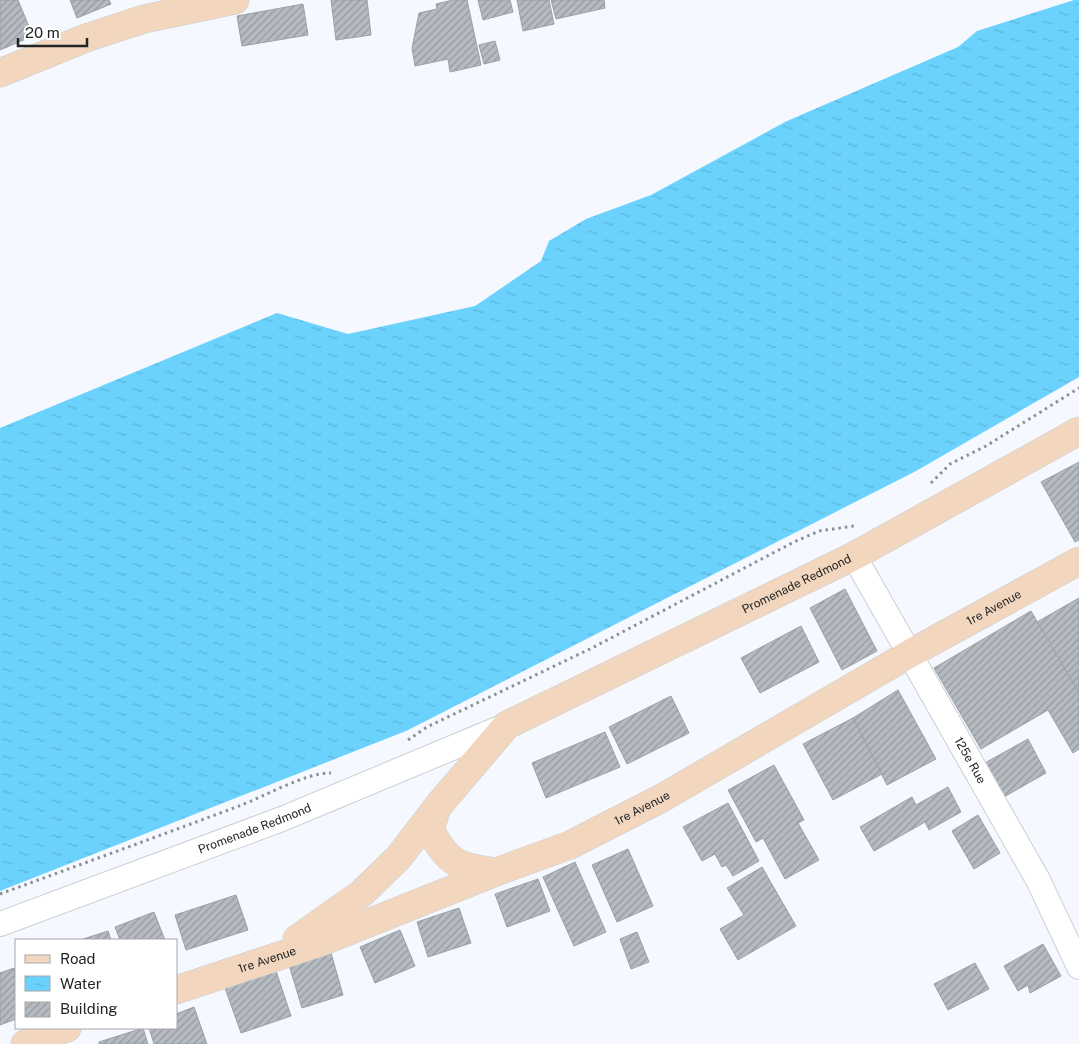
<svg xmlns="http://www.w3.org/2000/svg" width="1079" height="1044" font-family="'Public Sans',sans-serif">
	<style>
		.water { fill: url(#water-ripples) }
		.building { fill: url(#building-hatch); stroke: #9ba0a6 }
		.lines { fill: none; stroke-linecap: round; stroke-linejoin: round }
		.street-casing { stroke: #cbd0d6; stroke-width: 26 }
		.secondary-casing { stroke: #cbd0d6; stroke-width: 29 }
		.path { stroke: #8c8f93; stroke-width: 3; stroke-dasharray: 2.5 4; stroke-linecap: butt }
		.street { stroke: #fff; stroke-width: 24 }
		.secondary { stroke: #f2d7be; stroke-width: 28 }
		.labels { text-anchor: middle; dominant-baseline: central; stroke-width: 4.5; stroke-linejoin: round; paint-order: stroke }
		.street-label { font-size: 12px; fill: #222426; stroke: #fff }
	</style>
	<defs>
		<pattern id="water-ripples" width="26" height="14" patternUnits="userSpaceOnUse" patternTransform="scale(1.25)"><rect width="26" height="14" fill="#6ad2fc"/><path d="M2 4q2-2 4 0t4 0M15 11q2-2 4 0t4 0" fill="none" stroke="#5cb4d8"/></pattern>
		<pattern id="building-hatch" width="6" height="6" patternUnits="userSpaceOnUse" patternTransform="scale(1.25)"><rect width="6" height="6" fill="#b6bbc1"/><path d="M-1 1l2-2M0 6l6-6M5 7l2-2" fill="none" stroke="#94989d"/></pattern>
	</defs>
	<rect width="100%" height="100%" fill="#f5f9ff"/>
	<!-- water -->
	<path class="water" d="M 1074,0 L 1079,0 L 1079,377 L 916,471 L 406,731 L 0,891 L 0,428 L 277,313 L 348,334 L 475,306 L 541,261 L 549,241 L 586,219 L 651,195 L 787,121 L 958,47 L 977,31 Z"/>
	<!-- building -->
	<g class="building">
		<path d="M 0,0 L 18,0 L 33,36 L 0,50 Z"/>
		<path d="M 70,0 L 109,0 L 111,4 L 77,18 Z"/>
		<path d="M 331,0 L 367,0 L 371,35 L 336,40 Z"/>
		<path d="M 453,0 L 467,0 L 481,65 L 450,72 L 448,59 L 415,66 L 412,48 L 419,13 L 437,9 L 436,4 Z"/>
		<path d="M 478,0 L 510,0 L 513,12 L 483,20 Z"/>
		<path d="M 517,0 L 549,0 L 554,24 L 523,31 Z"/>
		<path d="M 551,0 L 604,0 L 605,8 L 556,19 Z"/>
		<path d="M 303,4 L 308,35 L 242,46 L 237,16 Z"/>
		<path d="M 495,41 L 500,60 L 484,64 L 479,45 Z"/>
		<path d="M 1079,462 L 1079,540 L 1075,542 L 1041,482 Z"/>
		<path d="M 845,589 L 877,651 L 842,670 L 810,608 Z"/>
		<path d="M 1079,598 L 1079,693 L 1037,622 Z"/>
		<path d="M 1031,611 L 1079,693 L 1079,749 L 1073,753 L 1048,710 L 981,749 L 934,668 Z"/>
		<path d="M 801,626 L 819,662 L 760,693 L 741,658 Z"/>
		<path d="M 898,690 L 936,759 L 887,785 L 853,718 Z"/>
		<path d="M 671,696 L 689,733 L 627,764 L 609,727 Z"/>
		<path d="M 853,718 L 882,774 L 833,800 L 803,744 Z"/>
		<path d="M 605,732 L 620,767 L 546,798 L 532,763 Z"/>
		<path d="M 1028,739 L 1046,773 L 1002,798 L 983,764 Z"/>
		<path d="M 774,765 L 804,820 L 798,823 L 819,860 L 785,879 L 763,838 L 756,842 L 728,790 Z"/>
		<path d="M 948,787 L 961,812 L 929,830 L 925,822 L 874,851 L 860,827 L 912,797 L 916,805 Z"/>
		<path d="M 728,803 L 759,861 L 733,876 L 726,865 L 722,867 L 715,854 L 702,861 L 683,827 Z"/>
		<path d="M 978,815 L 1000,853 L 974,869 L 952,831 Z"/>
		<path d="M 628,849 L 653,906 L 617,922 L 592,865 Z"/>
		<path d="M 575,862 L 606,932 L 574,946 L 543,877 Z"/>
		<path d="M 762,867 L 796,926 L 738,960 L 720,929 L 744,915 L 727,888 Z"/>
		<path d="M 538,879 L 550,911 L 507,927 L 495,894 Z"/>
		<path d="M 236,895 L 248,930 L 186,950 L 175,915 Z"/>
		<path d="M 459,908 L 471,943 L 428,957 L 417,922 Z"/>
		<path d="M 154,912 L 165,940 L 120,940 L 115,927 Z"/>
		<path d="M 400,930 L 415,966 L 375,983 L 360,947 Z"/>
		<path d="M 108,931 L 111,940 L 80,940 Z"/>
		<path d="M 637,932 L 649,962 L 631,969 L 620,939 Z"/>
		<path d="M 1043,944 L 1061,976 L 1030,993 L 1028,985 L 1018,991 L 1004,966 Z"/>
		<path d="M 331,953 L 343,995 L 302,1008 L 289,965 Z"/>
		<path d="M 975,963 L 989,989 L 948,1010 L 934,984 Z"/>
		<path d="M 14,968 L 16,976 L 16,1019 L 0,1025 L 0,973 Z"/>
		<path d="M 276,971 L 291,1016 L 241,1033 L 225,988 Z"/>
		<path d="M 194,1007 L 207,1044 L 154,1044 L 149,1028 L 176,1028 L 176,1014 Z"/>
		<path d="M 143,1028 L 148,1044 L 99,1044 L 99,1042 Z"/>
	</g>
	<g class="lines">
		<defs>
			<g id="street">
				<path id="s1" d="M 854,556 L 1038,880 L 1079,967"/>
				<path id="s2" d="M 0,924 L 282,819 L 507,725"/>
			</g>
			<g id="secondary">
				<path d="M 0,73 L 86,38 L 144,19 L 235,0"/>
				<path d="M 437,808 L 430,829 C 447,864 459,867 496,872"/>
				<path id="s3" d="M 297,939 L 362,893 L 399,857 L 438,806 L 507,725 L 854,556 L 1079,431"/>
				<path id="s4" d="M 176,990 L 321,942 L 496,872 L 570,845 L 662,798 L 911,653 L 1079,561"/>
				<path d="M 25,1044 L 67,1028"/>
			</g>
		</defs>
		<!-- street casing -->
		<use href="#street" class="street-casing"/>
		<!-- secondary casing -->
		<use href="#secondary" class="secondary-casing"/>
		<!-- path -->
		<g class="path">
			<path d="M 931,483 L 950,464 L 986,446 L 1079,388"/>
			<path d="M 408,740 L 427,727 L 592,648 L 794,542 L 819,531 L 854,526"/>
			<path d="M 0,894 C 79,865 159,836 239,806 C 263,797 307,772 331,773"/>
		</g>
		<!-- street -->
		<use href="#street" class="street"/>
		<!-- secondary -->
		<use href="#secondary" class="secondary"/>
	</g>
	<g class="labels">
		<!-- street labels -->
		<g class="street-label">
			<text stroke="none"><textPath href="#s3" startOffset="624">Promenade Redmond</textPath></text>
			<text stroke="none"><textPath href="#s4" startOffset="906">1re Avenue</textPath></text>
			<text stroke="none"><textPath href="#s1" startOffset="235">125e Rue</textPath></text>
			<text stroke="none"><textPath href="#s4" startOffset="501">1re Avenue</textPath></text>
			<text stroke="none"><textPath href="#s2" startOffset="272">Promenade Redmond</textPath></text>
			<text stroke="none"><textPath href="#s4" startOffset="96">1re Avenue</textPath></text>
		</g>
	</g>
	<!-- legend -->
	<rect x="15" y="939" width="162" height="90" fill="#ffffff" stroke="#a7a7a8"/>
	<rect x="25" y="955" width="25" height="8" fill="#f2d7be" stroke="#a7a7a8"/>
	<text x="60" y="964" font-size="15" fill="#222426">Road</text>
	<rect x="25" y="976" width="25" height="15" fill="url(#water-ripples)" stroke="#a7a7a8"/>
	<text x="60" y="989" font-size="15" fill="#222426">Water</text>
	<rect x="25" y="1002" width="25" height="15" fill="url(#building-hatch)" stroke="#a7a7a8"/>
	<text x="60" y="1014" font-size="15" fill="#222426">Building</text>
	<!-- scale -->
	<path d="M18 38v8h69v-8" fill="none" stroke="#222426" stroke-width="2.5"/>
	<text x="25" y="38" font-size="15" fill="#222426" stroke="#ffffff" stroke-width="4" paint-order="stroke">20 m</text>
</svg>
